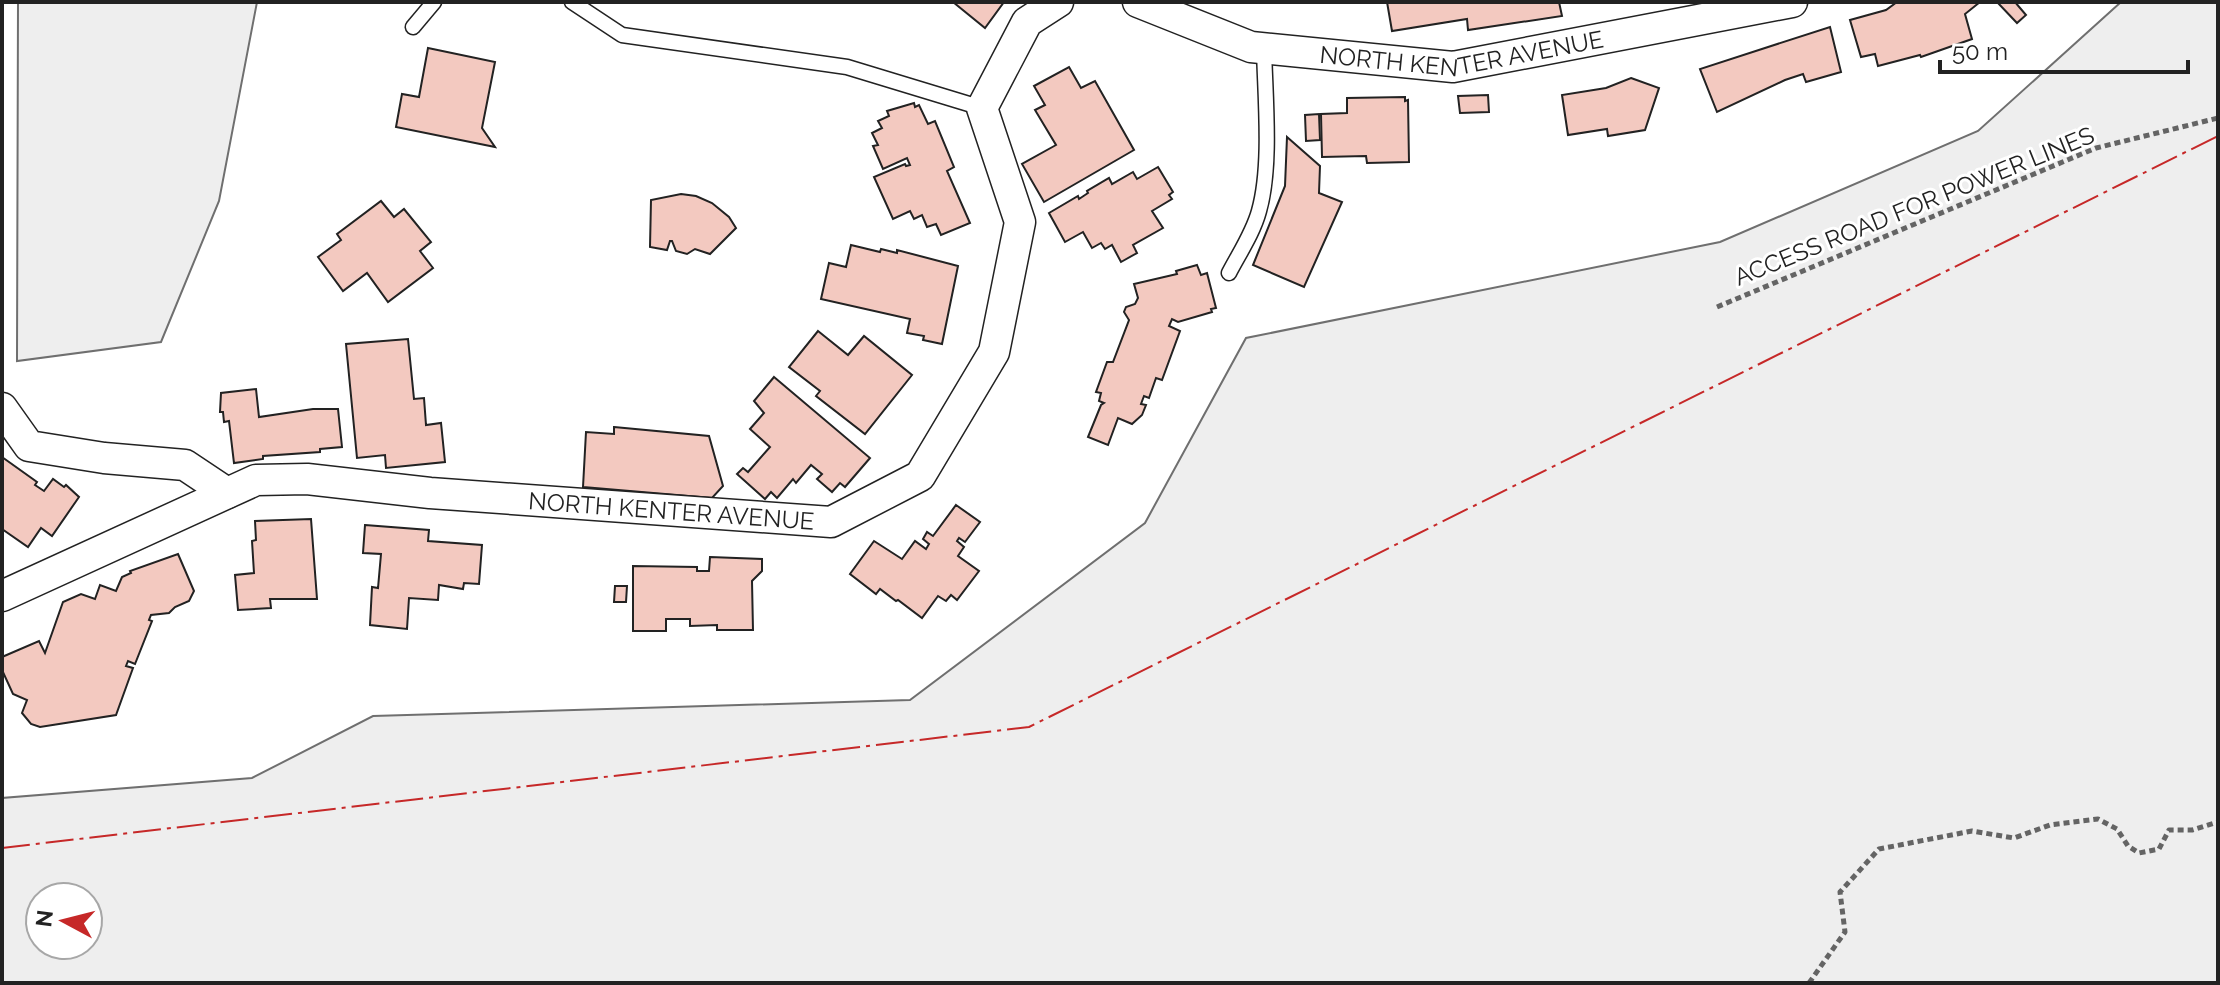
<svg xmlns="http://www.w3.org/2000/svg" width="2220" height="985" font-family="Raleway,sans-serif">
	<style>
		.green { fill: #eee; stroke: #6f6f6f; stroke-width: 2; fill-rule: evenodd }
		.building { fill: #f3c9c0; stroke: #222; stroke-width: 2 }
		.lines { fill: none; stroke-linecap: round; stroke-linejoin: round }
		.lane-casing { stroke: #222; stroke-width: 17 }
		.street-casing { stroke: #222; stroke-width: 33 }
		.path { stroke: #646464; stroke-width: 5; stroke-dasharray: 6 4; stroke-linecap: butt }
		.lane { stroke: #fff; stroke-width: 14 }
		.street { stroke: #fff; stroke-width: 30 }
		.power { stroke: #c62828; stroke-width: 2; stroke-dasharray: 28 6 4 6; stroke-linecap: butt }
		.labels { text-anchor: middle; dominant-baseline: central; stroke-width: 6; stroke-linejoin: round; paint-order: stroke }
		.street-label { font-size: 24px; fill: #222; stroke: #fff }
	</style>
	<rect width="100%" height="100%" fill="#fff"/>
	<!-- green -->
	<g class="green">
		<path d="M 18,2 L 257,2 L 219,201 L 161,342 L 17,361 Z"/>
		<path d="M 2121,2 L 2218,2 L 2218,983 L 2,983 L 2,798 L 252,778 L 373,716 L 910,700 L 1145,523 L 1246,338 L 1720,242 L 1978,131 ZM 40,897 L 88,897 L 88,945 L 40,945 Z"/>
	</g>
	<!-- building -->
	<g class="building">
		<path d="M 953,2 L 1004,2 L 985,28 Z"/>
		<path d="M 1387,2 L 1559,2 L 1562,16 L 1468,30 L 1467,19 L 1392,31 Z"/>
		<path d="M 1897,2 L 1980,2 L 1965,14 L 1972,39 L 1921,57 L 1920,55 L 1878,66 L 1875,54 L 1861,57 L 1850,20 L 1886,10 Z"/>
		<path d="M 1997,2 L 2015,2 L 2026,15 L 2017,23 Z"/>
		<path d="M 1830,27 L 1841,72 L 1806,82 L 1803,74 L 1785,80 L 1717,112 L 1700,69 Z"/>
		<path d="M 428,48 L 495,62 L 482,128 L 495,147 L 396,127 L 402,94 L 419,97 Z"/>
		<path d="M 1069,67 L 1081,88 L 1095,81 L 1134,150 L 1044,202 L 1022,164 L 1056,145 L 1035,110 L 1045,105 L 1034,86 Z"/>
		<path d="M 1631,78 L 1659,88 L 1645,130 L 1608,136 L 1607,129 L 1568,135 L 1562,95 L 1606,88 Z"/>
		<path d="M 1488,95 L 1489,112 L 1460,113 L 1458,96 Z"/>
		<path d="M 1405,97 L 1405,101 L 1408,100 L 1409,162 L 1367,163 L 1366,156 L 1322,157 L 1321,114 L 1347,113 L 1347,98 Z"/>
		<path d="M 914,103 L 915,107 L 919,105 L 928,124 L 935,121 L 954,167 L 947,171 L 970,223 L 941,235 L 936,224 L 927,227 L 922,215 L 914,219 L 910,211 L 893,219 L 874,177 L 905,164 L 906,166 L 910,165 L 907,158 L 883,169 L 873,146 L 878,145 L 872,133 L 882,128 L 878,121 L 889,116 L 887,111 Z"/>
		<path d="M 1319,114 L 1320,140 L 1306,141 L 1305,115 Z"/>
		<path d="M 1287,137 L 1320,166 L 1319,193 L 1342,202 L 1304,287 L 1253,265 L 1285,186 Z"/>
		<path d="M 1158,167 L 1173,192 L 1169,195 L 1172,199 L 1152,211 L 1163,228 L 1133,245 L 1137,253 L 1121,262 L 1112,245 L 1105,249 L 1101,243 L 1092,248 L 1083,232 L 1065,242 L 1049,213 L 1078,196 L 1079,199 L 1088,193 L 1087,191 L 1109,178 L 1112,184 L 1133,172 L 1137,179 Z"/>
		<path d="M 681,194 L 696,196 L 712,203 L 729,217 L 736,228 L 710,254 L 695,249 L 687,254 L 676,251 L 672,241 L 670,241 L 667,250 L 650,247 L 651,200 Z"/>
		<path d="M 381,201 L 394,217 L 404,209 L 431,242 L 420,251 L 433,268 L 388,302 L 367,273 L 343,291 L 318,257 L 341,240 L 337,234 Z"/>
		<path d="M 851,245 L 880,252 L 881,249 L 897,253 L 897,250 L 958,266 L 942,344 L 923,340 L 924,336 L 907,333 L 910,319 L 821,299 L 829,263 L 846,267 Z"/>
		<path d="M 1197,265 L 1201,275 L 1207,273 L 1216,308 L 1211,309 L 1212,312 L 1178,322 L 1172,319 L 1169,326 L 1180,331 L 1162,380 L 1156,378 L 1149,398 L 1144,396 L 1141,404 L 1146,405 L 1142,415 L 1132,424 L 1118,418 L 1108,445 L 1088,437 L 1101,405 L 1104,403 L 1099,401 L 1101,393 L 1096,392 L 1107,362 L 1113,362 L 1129,320 L 1124,312 L 1126,307 L 1135,304 L 1138,298 L 1134,284 L 1177,274 L 1176,271 Z"/>
		<path d="M 818,331 L 848,355 L 864,336 L 912,375 L 865,434 L 816,396 L 820,391 L 789,367 Z"/>
		<path d="M 408,339 L 414,399 L 424,398 L 426,425 L 441,423 L 445,462 L 386,468 L 385,455 L 357,458 L 346,344 Z"/>
		<path d="M 774,377 L 870,458 L 845,487 L 840,483 L 832,492 L 817,479 L 822,474 L 811,465 L 796,483 L 793,479 L 777,498 L 771,492 L 765,499 L 737,474 L 743,468 L 748,472 L 770,447 L 750,429 L 764,413 L 754,401 Z"/>
		<path d="M 256,389 L 259,417 L 313,409 L 338,409 L 342,447 L 320,449 L 320,452 L 263,456 L 263,459 L 234,463 L 229,421 L 224,422 L 223,412 L 220,412 L 221,393 Z"/>
		<path d="M 614,427 L 709,436 L 723,486 L 712,498 L 583,487 L 586,432 L 614,434 Z"/>
		<path d="M 2,457 L 37,482 L 35,485 L 44,491 L 53,479 L 64,487 L 66,485 L 79,497 L 52,536 L 41,528 L 28,547 L 2,529 Z"/>
		<path d="M 956,505 L 980,522 L 965,542 L 959,538 L 957,541 L 964,547 L 958,556 L 979,571 L 957,600 L 951,595 L 946,601 L 938,596 L 922,618 L 898,600 L 896,601 L 880,589 L 876,594 L 850,574 L 874,541 L 902,559 L 915,541 L 926,549 L 929,544 L 923,539 L 927,532 L 933,536 Z"/>
		<path d="M 311,519 L 317,599 L 270,599 L 271,608 L 238,610 L 235,575 L 254,573 L 252,541 L 256,540 L 255,521 Z"/>
		<path d="M 365,525 L 429,530 L 428,541 L 482,545 L 479,584 L 464,583 L 463,589 L 439,585 L 438,600 L 409,598 L 407,629 L 370,625 L 372,587 L 378,588 L 381,554 L 363,553 Z"/>
		<path d="M 178,554 L 194,591 L 189,601 L 175,607 L 169,613 L 151,615 L 149,620 L 152,621 L 135,664 L 128,661 L 126,666 L 133,668 L 116,715 L 40,727 L 31,724 L 22,713 L 27,700 L 13,694 L 2,670 L 2,657 L 39,641 L 45,653 L 63,602 L 81,594 L 95,599 L 100,585 L 116,591 L 122,577 L 131,573 L 130,571 Z"/>
		<path d="M 710,557 L 762,559 L 762,571 L 752,581 L 753,630 L 717,630 L 717,625 L 690,626 L 690,619 L 666,619 L 666,631 L 633,631 L 633,566 L 697,567 L 697,571 L 709,571 Z"/>
		<path d="M 615,586 L 627,586 L 626,602 L 614,602 Z"/>
	</g>
	<g class="lines">
		<defs>
			<g id="lane">
				<path d="M 572,2 L 622,35 L 847,67 L 982,108"/>
				<path d="M 413,27 L 434,2"/>
				<path d="M 1229,273 C 1240,252 1253,233 1259,211 C 1272,165 1265,96 1264,48"/>
			</g>
			<g id="street">
				<path id="s1" d="M 1138,2 L 1251,47 L 1453,67 L 1792,2"/>
				<path d="M 2,408 L 29,446 L 104,458 L 185,465 L 227,493"/>
				<path id="s2" d="M 2,596 L 256,480 L 307,479 L 430,493 L 831,522 L 920,476 L 994,352 L 1020,222 L 982,108 L 1027,22 L 1058,2"/>
			</g>
		</defs>
		<!-- lane casing -->
		<use href="#lane" class="lane-casing"/>
		<!-- street casing -->
		<use href="#street" class="street-casing"/>
		<!-- path -->
		<g class="path">
			<path d="M 1717,307 L 2096,148 L 2218,118"/>
			<path d="M 1809,983 L 1845,932 L 1840,892 L 1879,849 L 1972,831 L 2014,838 L 2050,825 L 2098,819 L 2117,829 L 2128,846 L 2139,853 L 2159,849 L 2169,830 L 2192,830 L 2218,822"/>
		</g>
		<!-- lane -->
		<use href="#lane" class="lane"/>
		<!-- street -->
		<use href="#street" class="street"/>
		<!-- power -->
		<path class="power" d="M 2,848 L 1029,727 L 2218,136"/>
	</g>
	<g class="labels">
		<!-- street labels -->
		<g class="street-label">
			<text stroke="none"><textPath href="#s1" startOffset="334">NORTH KENTER AVENUE</textPath></text>
			<text transform="translate(1914 206) rotate(-22)">ACCESS ROAD FOR POWER LINES</text>
			<text stroke="none"><textPath href="#s2" startOffset="696">NORTH KENTER AVENUE</textPath></text>
		</g>
	</g>
	<!-- border -->
	<rect width="2220" height="985" fill="none" stroke="#222222" stroke-width="8"/>
	<!-- north arrow -->
	<g transform="translate(64 921) rotate(277)"><circle r="38" fill="#ffffff" stroke="#a7a7a7" stroke-width="2"/>
	<path d="M0-6L14 30L0 20L-14 30Z" fill="#c62828"/>
	<text y="-12" font-size="22" font-weight="bold" text-anchor="middle" fill="#222222">N</text>
	</g>
	<!-- scale -->
	<path d="M1940 60v12h248v-12" fill="none" stroke="#222222" stroke-width="4"/>
	<text x="1952" y="60" font-size="24" fill="#222222" stroke="#ffffff" stroke-width="6" paint-order="stroke">50 m</text>
</svg>
